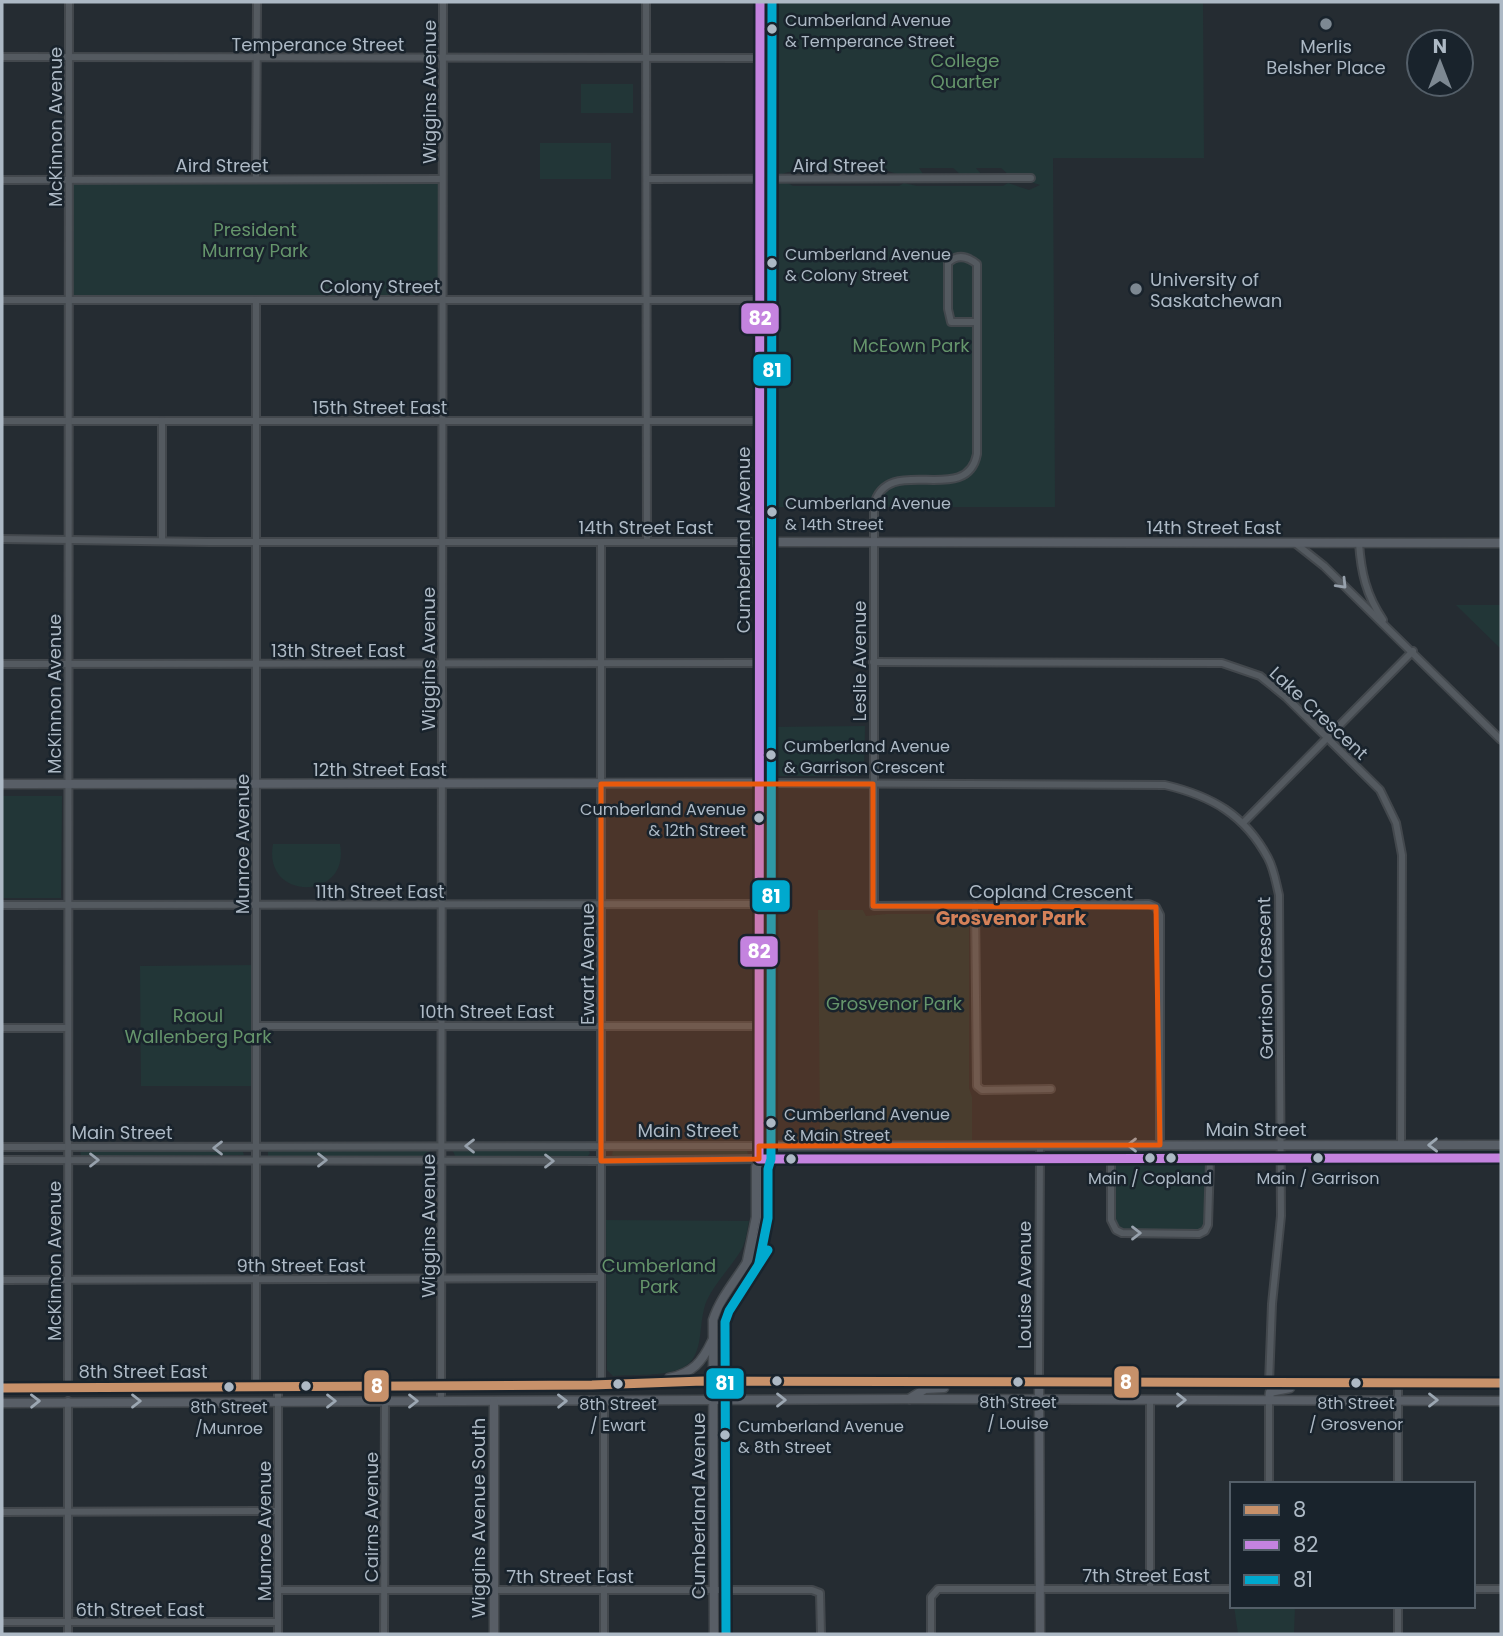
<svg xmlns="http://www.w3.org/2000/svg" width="1503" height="1636" font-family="Poppins,sans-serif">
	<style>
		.green { fill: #223637 }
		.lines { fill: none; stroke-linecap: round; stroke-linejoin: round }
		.street-casing { stroke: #43484d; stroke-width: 10 }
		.secondary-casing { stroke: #43484d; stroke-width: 11 }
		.street { stroke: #545a60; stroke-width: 6 }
		.secondary { stroke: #585e66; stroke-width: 8 }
		.bus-1-casing { stroke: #19232c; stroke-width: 14 }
		.bus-2-casing { stroke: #19232c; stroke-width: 14 }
		.bus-3-casing { stroke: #19232c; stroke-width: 14 }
		.bus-1 { stroke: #c7916a; stroke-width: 9 }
		.bus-2 { stroke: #c483df; stroke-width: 9 }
		.bus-3 { stroke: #00a9ce; stroke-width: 9 }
		.oneway { stroke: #97a1ac }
		.oneway2 { stroke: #9ca7b2 }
		.marked { fill: #e8590c; fill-opacity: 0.2; stroke: #e8590c; stroke-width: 5; stroke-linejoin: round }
		.poi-dot { fill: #7d8892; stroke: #19232c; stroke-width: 2.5 }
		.bus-dot { fill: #adb9c5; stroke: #19232c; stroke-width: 2.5 }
		.labels { text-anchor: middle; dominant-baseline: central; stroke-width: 5; stroke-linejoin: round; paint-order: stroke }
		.bus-label { font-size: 16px; fill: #adb9c5; stroke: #19232c; text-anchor: start }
		.street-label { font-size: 18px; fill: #adb9c5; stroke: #19232c }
		.poi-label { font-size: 18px; fill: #adb9c5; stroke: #19232c }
		.park-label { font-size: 18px; fill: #65956b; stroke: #19232c }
		.neighbourhood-label { font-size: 19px; font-weight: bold; fill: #d48159; stroke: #19232c }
		.line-badge { stroke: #19232c; stroke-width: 2.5 }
		.badge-label { font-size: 19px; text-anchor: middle; font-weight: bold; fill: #fff }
	</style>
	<rect width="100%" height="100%" fill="#252c32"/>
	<!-- green -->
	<g class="green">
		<path d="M 770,2 L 1203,2 L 1204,158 L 1053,158 L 1055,507 L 768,507 L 767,194 L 770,185 C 777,181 786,181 793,186 L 899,186 L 904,183 L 917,186 L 1003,186 L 1008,183 L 1029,190 L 1040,185 L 1008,174 L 1001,168 L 976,168 L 981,174 L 960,174 L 953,168 L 919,168 L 923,174 L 900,175 L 888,171 L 788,172 L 776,176 L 768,173 L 766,166 Z"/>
		<rect x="581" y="84" width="52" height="29"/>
		<rect x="540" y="143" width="71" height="36"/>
		<path d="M 68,179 L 442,179 L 442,300 L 69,300 Z"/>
		<path d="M 1456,605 L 1501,605 L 1501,649 Z"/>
		<path d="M 865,726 L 864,769 L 859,776 L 774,776 L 769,773 L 768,727 Z"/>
		<path d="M 2,796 L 62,796 L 61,898 L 2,898 Z"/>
		<path d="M 273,844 L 340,844 C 351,901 262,902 273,844 Z"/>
		<path d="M 818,910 L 863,910 L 866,916 L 886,914 L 962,914 L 969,918 L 969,1088 L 972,1097 L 972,1140 L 820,1141 Z"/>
		<path d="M 256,965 L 255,1086 L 141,1086 L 140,966 Z"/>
		<path d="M 83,1149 L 242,1149 L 244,1155 L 81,1156 L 80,1150 Z"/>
		<path d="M 1027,1149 L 1026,1155 L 770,1155 L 772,1150 Z"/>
		<path d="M 1270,1149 L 1271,1155 L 1049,1155 L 1050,1150 Z"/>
		<path d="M 1291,1149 L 1501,1149 L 1501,1155 L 1292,1155 Z"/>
		<path d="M 268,1150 L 429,1150 L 431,1154 L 430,1156 L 268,1156 Z"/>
		<path d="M 455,1150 L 588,1150 L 590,1153 L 588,1156 L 455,1156 L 453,1151 Z"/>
		<path d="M 613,1150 L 747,1150 L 748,1154 L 747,1156 L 614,1156 L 612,1155 Z"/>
		<path d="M 1111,1160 L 1210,1160 L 1205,1231 L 1122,1233 L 1112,1226 Z"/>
		<path d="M 606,1220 L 749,1221 C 747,1231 746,1243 740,1252 C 730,1268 715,1283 707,1300 C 697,1322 706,1357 682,1368 C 663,1377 634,1374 613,1376 L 607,1370 Z"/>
		<path d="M 1234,1606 L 1295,1606 L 1294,1634 L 1238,1634 Z"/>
	</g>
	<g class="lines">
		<defs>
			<g id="street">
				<path d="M 646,2 L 647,542"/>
				<path d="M 2,57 L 760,58"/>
				<path d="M 256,179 L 257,2"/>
				<path d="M 647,179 L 1031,178"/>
				<path d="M 2,180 L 442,179"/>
				<path d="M 2,300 L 759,300"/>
				<path d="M 977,322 L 951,322 L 948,309 L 948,263 C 957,254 967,256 977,264 L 977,454 C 967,508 887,452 874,505 L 874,906 L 1149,904 L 1156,907 L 1160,915 L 1160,1145"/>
				<path d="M 2,421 L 758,421"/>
				<path d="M 162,421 L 162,541"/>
				<path d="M 2,539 L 208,542 L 758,542"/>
				<path d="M 1295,543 L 1324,566 L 1501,740"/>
				<path d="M 1359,543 C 1361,572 1366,595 1383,620"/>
				<path d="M 873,662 L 1222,663 L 1260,676 L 1286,697 L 1380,790 L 1396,823 L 1402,855 L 1401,1145"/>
				<path d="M 2,664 L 759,663"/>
				<path d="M 759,783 L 1165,785 C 1212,796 1245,815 1268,858 C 1274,869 1276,883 1279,895 L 1281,1216 L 1272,1304 L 1269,1383"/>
				<path d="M 1243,823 L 1413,651"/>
				<path d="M 2,905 L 759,904"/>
				<path d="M 975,905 L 977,1086 L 982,1090 L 1051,1089"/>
				<path d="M 256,1026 L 759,1026"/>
				<path d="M 2,1028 L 68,1028"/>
				<path d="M 2,1147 L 759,1146"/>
				<path d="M 2,1160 L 601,1161 L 759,1159"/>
				<path d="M 1111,1160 L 1111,1220 L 1116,1230 L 1122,1233 L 1199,1234 L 1205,1231 L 1208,1225 L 1210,1160"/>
				<path d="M 2,1280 L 600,1278"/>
				<path d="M 1039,1383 L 1040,1146"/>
				<path d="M 1398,1383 L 1398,1484"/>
				<path d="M 601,1385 L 601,542"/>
				<path d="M 256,1386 L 256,301"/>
				<path d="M 68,1387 L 69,2"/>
				<path d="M 1150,1400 L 1150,1589"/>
				<path d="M 68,1401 L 68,1634"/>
				<path d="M 441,1401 L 443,2"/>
				<path d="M 604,1401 L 604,1634"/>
				<path d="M 1269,1484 L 1269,1400"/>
				<path d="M 2,1512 L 278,1511"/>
				<path d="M 1473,1589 L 1501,1589"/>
				<path d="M 278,1590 L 812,1590 L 820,1593 L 821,1634"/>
				<path d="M 1398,1606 L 1398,1634"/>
				<path d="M 2,1622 L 278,1622"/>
				<path d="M 278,1634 L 278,1386"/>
				<path d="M 384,1634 L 385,1401"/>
				<path d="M 931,1634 L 931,1597 L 938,1589 L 1232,1589"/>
			</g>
			<g id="secondary">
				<path d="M 758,542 L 1501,543"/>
				<path d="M 2,784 L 759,783"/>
				<path d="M 759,1146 L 1501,1145"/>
				<path d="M 759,1159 L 1501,1158"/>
				<path d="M 747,1261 L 756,1217 L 756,1167 L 759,1159 L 760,2"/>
				<path d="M 669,1378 C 693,1373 702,1362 712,1341"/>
				<path d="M 1039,1383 L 1040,1634"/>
				<path d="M 2,1388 L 592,1385 L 703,1381 L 1501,1383"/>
				<path d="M 909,1399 L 925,1389 L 944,1388"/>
				<path d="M 1269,1400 L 1270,1392 L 1290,1388"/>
				<path d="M 2,1403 L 909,1399 L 1501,1401"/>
				<path d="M 494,1634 L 494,1402"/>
				<path d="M 714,1634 L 713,1320 C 722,1292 745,1271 757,1244 C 768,1221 763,1190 763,1166 L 759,1159"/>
			</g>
		</defs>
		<!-- street casing -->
		<use href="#street" class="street-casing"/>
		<!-- secondary casing -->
		<use href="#secondary" class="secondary-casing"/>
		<!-- street -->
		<use href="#street" class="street"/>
		<!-- secondary -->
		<use href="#secondary" class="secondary"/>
		<defs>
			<path id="bus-1" d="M 2,1388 L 592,1385 L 703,1381 L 1501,1383"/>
			<path id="bus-2" d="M 760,2 L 759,1159 L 1501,1158"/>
			<g id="bus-3">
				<path d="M 759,1263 L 768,1218 L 768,1169 L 771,1159 L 772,2"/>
				<path d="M 726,1634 L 725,1322 L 729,1311 L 768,1250"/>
			</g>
		</defs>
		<!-- bus-1 casing -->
		<use href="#bus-1" class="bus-1-casing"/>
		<!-- bus-2 casing -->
		<use href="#bus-2" class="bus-2-casing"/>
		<!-- bus-3 casing -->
		<use href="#bus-3" class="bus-3-casing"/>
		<!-- bus-1 -->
		<use href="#bus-1" class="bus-1"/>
		<!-- bus-2 -->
		<use href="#bus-2" class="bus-2"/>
		<!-- bus-3 -->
		<use href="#bus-3" class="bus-3"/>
	</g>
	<!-- one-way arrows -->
	<defs><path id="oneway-chevron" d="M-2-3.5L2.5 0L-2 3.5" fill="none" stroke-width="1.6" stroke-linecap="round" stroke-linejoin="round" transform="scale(1.75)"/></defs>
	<g class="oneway">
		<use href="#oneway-chevron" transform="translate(1342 584) rotate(46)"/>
		<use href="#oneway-chevron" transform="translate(470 1146) rotate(-180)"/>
		<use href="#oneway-chevron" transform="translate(218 1148) rotate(-180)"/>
		<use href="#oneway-chevron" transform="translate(94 1160)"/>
		<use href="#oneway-chevron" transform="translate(322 1160)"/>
		<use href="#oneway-chevron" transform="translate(549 1161)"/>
		<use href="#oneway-chevron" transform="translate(1136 1233)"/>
	</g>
	<g class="oneway2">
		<use href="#oneway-chevron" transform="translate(1132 1145) rotate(180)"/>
		<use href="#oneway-chevron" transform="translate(1433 1145) rotate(179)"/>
		<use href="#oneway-chevron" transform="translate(781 1400)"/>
		<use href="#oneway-chevron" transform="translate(1181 1400)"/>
		<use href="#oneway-chevron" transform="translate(1433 1400)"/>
		<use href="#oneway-chevron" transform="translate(35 1401) rotate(-1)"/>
		<use href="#oneway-chevron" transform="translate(136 1401)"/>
		<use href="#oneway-chevron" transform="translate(331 1401)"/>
		<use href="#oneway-chevron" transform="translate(413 1401)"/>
		<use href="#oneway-chevron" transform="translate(562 1401) rotate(-1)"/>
	</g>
	<!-- marked area -->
	<path class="marked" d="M 601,784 L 873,784 L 873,906 L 1156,907 L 1160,1145 L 759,1146 L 759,1159 L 601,1161 Z"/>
	<!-- markers -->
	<g class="poi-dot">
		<circle cx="1326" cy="24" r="7"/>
		<circle cx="1136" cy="289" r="7"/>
	</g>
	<g class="bus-dot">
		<circle cx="772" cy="29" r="6"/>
		<circle cx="772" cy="263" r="6"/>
		<circle cx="772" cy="512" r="6"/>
		<circle cx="771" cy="755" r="6"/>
		<circle cx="759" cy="818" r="6"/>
		<circle cx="771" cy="1123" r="6"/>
		<circle cx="1150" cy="1158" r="6"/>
		<circle cx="1171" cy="1158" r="6"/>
		<circle cx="1318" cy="1158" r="6"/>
		<circle cx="791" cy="1159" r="6"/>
		<circle cx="777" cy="1381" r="6"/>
		<circle cx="1018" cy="1382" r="6"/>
		<circle cx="1356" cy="1383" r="6"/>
		<circle cx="618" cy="1384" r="6"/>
		<circle cx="306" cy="1386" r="6"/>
		<circle cx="229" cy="1387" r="6"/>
		<circle cx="725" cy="1435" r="6"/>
	</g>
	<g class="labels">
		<!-- bus labels -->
		<g class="bus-label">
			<text x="785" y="20">Cumberland Avenue<tspan x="785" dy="21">&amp; Temperance Street</tspan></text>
			<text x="785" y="254">Cumberland Avenue<tspan x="785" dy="21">&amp; Colony Street</tspan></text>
			<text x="785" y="503">Cumberland Avenue<tspan x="785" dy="21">&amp; 14th Street</tspan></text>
			<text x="784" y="746">Cumberland Avenue<tspan x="784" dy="21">&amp; Garrison Crescent</tspan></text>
			<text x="746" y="809" text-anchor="end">Cumberland Avenue<tspan x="746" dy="21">&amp; 12th Street</tspan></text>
			<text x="784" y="1114">Cumberland Avenue<tspan x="784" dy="21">&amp; Main Street</tspan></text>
			<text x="1150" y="1178" text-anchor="middle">Main / Copland</text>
			<text x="1318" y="1178" text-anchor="middle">Main / Garrison</text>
			<text x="1018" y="1402" text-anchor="middle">8th Street<tspan x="1018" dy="21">/ Louise</tspan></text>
			<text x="1356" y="1403" text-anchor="middle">8th Street<tspan x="1356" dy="21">/ Grosvenor</tspan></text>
			<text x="618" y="1404" text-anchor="middle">8th Street<tspan x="618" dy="21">/ Ewart</tspan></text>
			<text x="229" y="1407" text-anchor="middle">8th Street<tspan x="229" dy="21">/Munroe</tspan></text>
			<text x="738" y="1426">Cumberland Avenue<tspan x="738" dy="21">&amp; 8th Street</tspan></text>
		</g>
		<!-- street labels -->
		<g class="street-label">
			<text x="318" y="44">Temperance Street</text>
			<text transform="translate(429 92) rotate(-90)">Wiggins Avenue</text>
			<text transform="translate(55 127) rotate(-90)">McKinnon Avenue</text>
			<text x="222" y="165">Aird Street</text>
			<text x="839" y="165">Aird Street</text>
			<text x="380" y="286">Colony Street</text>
			<text x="380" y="407">15th Street East</text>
			<text x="646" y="527">14th Street East</text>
			<text x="1214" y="527">14th Street East</text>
			<text transform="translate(743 540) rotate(-90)">Cumberland Avenue</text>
			<text x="338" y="650">13th Street East</text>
			<text transform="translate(428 659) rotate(-90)">Wiggins Avenue</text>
			<text transform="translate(859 661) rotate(-90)">Leslie Avenue</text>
			<text transform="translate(54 694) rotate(-90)">McKinnon Avenue</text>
			<text transform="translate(1319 713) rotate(43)">Lake Crescent</text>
			<text x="380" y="769">12th Street East</text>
			<text transform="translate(242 844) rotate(-90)">Munroe Avenue</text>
			<text x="380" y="891">11th Street East</text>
			<text x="1051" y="891">Copland Crescent</text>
			<text transform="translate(587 964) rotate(-90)">Ewart Avenue</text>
			<text transform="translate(1265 978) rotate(-91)">Garrison Crescent</text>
			<text x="487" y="1011">10th Street East</text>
			<text x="1256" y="1129">Main Street</text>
			<text x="688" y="1130">Main Street</text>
			<text x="122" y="1132">Main Street</text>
			<text transform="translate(428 1226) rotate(-90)">Wiggins Avenue</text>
			<text transform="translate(54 1261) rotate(-90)">McKinnon Avenue</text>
			<text x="301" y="1265">9th Street East</text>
			<text transform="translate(1024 1285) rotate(-90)">Louise Avenue</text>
			<text x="143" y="1371">8th Street East</text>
			<text transform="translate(698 1506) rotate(-90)">Cumberland Avenue</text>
			<text transform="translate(371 1517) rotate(-90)">Cairns Avenue</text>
			<text transform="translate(478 1518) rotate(-90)">Wiggins Avenue South</text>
			<text transform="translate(264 1531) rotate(-90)">Munroe Avenue</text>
			<text x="1146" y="1575">7th Street East</text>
			<text x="570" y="1576">7th Street East</text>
			<text x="140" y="1609">6th Street East</text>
		</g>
		<!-- poi labels -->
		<g class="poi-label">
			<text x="1326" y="46">Merlis<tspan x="1326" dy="21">Belsher Place</tspan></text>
			<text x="1150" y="279" text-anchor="start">University of<tspan x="1150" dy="21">Saskatchewan</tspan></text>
		</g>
		<!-- park labels -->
		<g class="park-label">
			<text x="965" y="60">College<tspan x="965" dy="21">Quarter</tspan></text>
			<text x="255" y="229">President<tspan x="255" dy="21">Murray Park</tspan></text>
			<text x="911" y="345">McEown Park</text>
			<text x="894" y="1003">Grosvenor Park</text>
			<text x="198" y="1015">Raoul<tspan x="198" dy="21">Wallenberg Park</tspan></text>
			<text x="659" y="1265">Cumberland<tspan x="659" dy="21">Park</tspan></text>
		</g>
		<!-- neighbourhood labels -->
		<g class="neighbourhood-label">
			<text x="1011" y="918">Grosvenor Park</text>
		</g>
	</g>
	<g class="line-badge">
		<rect x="740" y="302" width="40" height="33" rx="7" fill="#c483df"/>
		<rect x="752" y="353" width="40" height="34" rx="7" fill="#00a9ce"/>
		<rect x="751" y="879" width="40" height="34" rx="7" fill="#00a9ce"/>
		<rect x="739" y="935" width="40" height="33" rx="7" fill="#c483df"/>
		<rect x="1113" y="1365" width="27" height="34" rx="7" fill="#c7916a"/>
		<rect x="705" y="1367" width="40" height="33" rx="7" fill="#00a9ce"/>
		<rect x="363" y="1369" width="27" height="34" rx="7" fill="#c7916a"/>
	</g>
	<g class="badge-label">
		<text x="760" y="325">82</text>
		<text x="772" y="377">81</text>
		<text x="771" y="903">81</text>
		<text x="759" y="958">82</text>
		<text x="1126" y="1389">8</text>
		<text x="725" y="1390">81</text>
		<text x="377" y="1393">8</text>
	</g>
	<!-- border -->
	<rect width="1503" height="1636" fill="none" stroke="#adb9c5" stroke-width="7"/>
	<!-- legend -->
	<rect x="1230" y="1482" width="245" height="126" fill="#19232c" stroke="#545f69" stroke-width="2"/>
	<rect x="1244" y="1505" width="35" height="10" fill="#c7916a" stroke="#545f69" stroke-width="2"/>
	<text x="1293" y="1517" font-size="21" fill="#adb9c5">8</text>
	<rect x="1244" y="1540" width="35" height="10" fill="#c483df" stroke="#545f69" stroke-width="2"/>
	<text x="1293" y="1552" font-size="21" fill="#adb9c5">82</text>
	<rect x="1244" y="1575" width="35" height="10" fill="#00a9ce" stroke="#545f69" stroke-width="2"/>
	<text x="1293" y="1587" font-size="21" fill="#adb9c5">81</text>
	<!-- north arrow -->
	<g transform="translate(1440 63)"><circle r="33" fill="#19232c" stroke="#545f69" stroke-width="2"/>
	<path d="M0-5L12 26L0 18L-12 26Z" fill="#7d8892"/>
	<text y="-10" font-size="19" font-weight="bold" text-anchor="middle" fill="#adb9c5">N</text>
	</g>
</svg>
